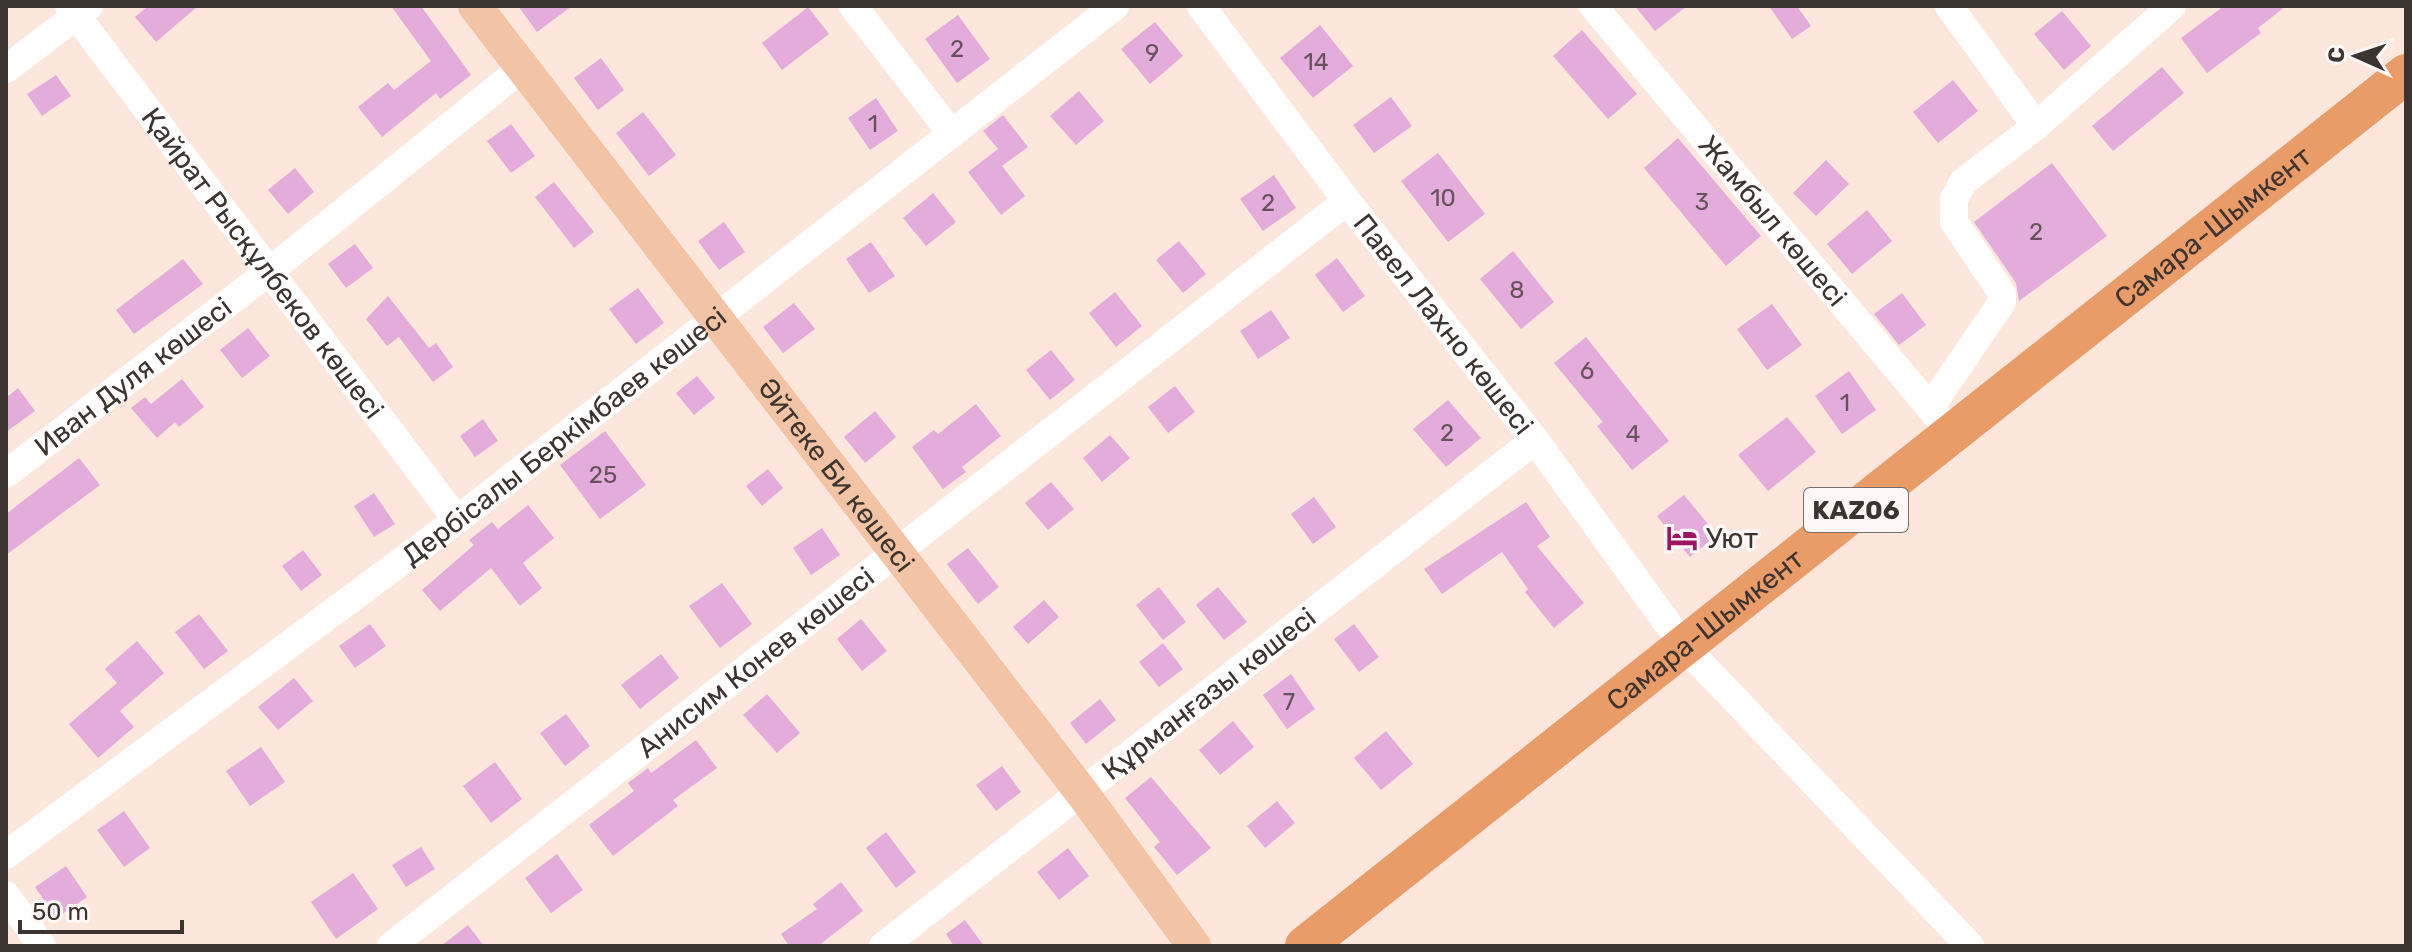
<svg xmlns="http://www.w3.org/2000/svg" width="2412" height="952" font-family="Rubik,sans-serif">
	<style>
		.building { fill: #e3acda }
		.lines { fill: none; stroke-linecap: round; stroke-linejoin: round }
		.minor { stroke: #fff; stroke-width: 28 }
		.major { stroke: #f2c3a4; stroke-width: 34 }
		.highway { stroke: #e99b68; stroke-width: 40 }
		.labels { text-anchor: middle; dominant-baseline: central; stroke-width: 7; stroke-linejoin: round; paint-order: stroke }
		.number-label { font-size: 24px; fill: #66525a }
		.shield { fill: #fdf8f6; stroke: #766f6b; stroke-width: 2 }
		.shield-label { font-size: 26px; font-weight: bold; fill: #3c3430 }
		.street-label { font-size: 28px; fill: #3c3430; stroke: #fdf8f6 }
		.poi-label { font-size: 28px; fill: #3c3430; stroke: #fdf8f6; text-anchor: start }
	</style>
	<rect width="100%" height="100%" fill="#fde7dd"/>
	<!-- building -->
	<g class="building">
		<path d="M 148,6 L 198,6 L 156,42 L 135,17 Z"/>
		<path d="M 391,6 L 421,6 L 471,75 L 440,99 L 436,93 L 382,137 L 358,107 L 388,83 L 394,90 L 431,61 Z"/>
		<path d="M 518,6 L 572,6 L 537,32 Z"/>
		<path d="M 1635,6 L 1687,6 L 1655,31 Z"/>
		<path d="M 1769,6 L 1797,6 L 1811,26 L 1792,39 Z"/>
		<path d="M 2224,6 L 2286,6 L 2258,28 L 2261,33 L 2207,73 L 2181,38 Z"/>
		<path d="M 808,7 L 829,34 L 782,70 L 762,43 Z"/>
		<path d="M 2062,11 L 2091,46 L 2064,70 L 2034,34 Z"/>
		<path d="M 958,15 L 990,59 L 957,83 L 925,39 Z"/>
		<path d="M 1155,22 L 1183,56 L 1150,84 L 1121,49 Z"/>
		<path d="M 1320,25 L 1353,66 L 1313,98 L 1280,58 Z"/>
		<path d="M 1582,30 L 1637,94 L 1608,119 L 1553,56 Z"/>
		<path d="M 601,58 L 624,90 L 598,110 L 574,78 Z"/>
		<path d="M 2162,67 L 2184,93 L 2113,151 L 2092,126 Z"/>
		<path d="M 56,75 L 71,96 L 42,116 L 27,94 Z"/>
		<path d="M 1953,80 L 1978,111 L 1938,143 L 1913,112 Z"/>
		<path d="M 1079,91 L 1104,121 L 1076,145 L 1050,116 Z"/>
		<path d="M 1391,97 L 1412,126 L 1374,153 L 1353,125 Z"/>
		<path d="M 876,98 L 898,131 L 870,150 L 848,118 Z"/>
		<path d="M 643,112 L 676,155 L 649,176 L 616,133 Z"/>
		<path d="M 1003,115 L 1028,147 L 1002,166 L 1025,196 L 1001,215 L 968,172 L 998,149 L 983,131 Z"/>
		<path d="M 511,124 L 535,156 L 511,173 L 487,141 Z"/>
		<path d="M 1678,138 L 1761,236 L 1726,266 L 1644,168 Z"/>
		<path d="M 1438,153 L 1485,214 L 1448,242 L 1401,181 Z"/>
		<path d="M 1826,160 L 1849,184 L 1816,216 L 1793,193 Z"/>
		<path d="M 2052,163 L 2107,236 L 2019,301 L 2016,283 L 1974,222 Z"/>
		<path d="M 295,168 L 314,192 L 288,214 L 268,190 Z"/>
		<path d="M 1274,175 L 1296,208 L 1263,231 L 1240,199 Z"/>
		<path d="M 554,182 L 594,232 L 574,248 L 535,197 Z"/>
		<path d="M 933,193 L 956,222 L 926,246 L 903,218 Z"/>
		<path d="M 1867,210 L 1892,241 L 1852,274 L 1827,244 Z"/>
		<path d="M 724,222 L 745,252 L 719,270 L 698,241 Z"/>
		<path d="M 1179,241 L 1206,274 L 1183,293 L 1156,260 Z"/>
		<path d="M 871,242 L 895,276 L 869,293 L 846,259 Z"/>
		<path d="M 355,244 L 373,268 L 346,288 L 328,264 Z"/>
		<path d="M 1513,251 L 1554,302 L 1521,329 L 1480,279 Z"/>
		<path d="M 1337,258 L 1365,296 L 1343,312 L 1315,275 Z"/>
		<path d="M 183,259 L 203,284 L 134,334 L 116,310 Z"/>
		<path d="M 638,288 L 664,323 L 636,344 L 609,309 Z"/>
		<path d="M 1115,292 L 1142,326 L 1116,347 L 1089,313 Z"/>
		<path d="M 1902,293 L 1926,325 L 1899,345 L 1874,314 Z"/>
		<path d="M 388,296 L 429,348 L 436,343 L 453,367 L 433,382 L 399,337 L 387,346 L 366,319 Z"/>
		<path d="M 794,303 L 815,329 L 783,353 L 763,327 Z"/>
		<path d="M 1772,304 L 1802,345 L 1767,370 L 1737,329 Z"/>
		<path d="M 1271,310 L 1290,338 L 1258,359 L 1240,331 Z"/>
		<path d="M 248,328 L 270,356 L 242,378 L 220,350 Z"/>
		<path d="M 1586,337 L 1669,441 L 1632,470 L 1597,426 L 1603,422 L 1554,363 Z"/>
		<path d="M 1051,350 L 1075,380 L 1050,400 L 1026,370 Z"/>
		<path d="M 1849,371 L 1876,410 L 1842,434 L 1815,396 Z"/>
		<path d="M 697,376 L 715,398 L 694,415 L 676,393 Z"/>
		<path d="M 182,379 L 204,407 L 179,427 L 175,422 L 157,438 L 131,408 L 145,397 L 151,404 Z"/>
		<path d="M 1175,386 L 1195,412 L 1168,433 L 1148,407 Z"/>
		<path d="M 18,388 L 35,411 L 6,432 L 6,398 Z"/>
		<path d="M 1448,400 L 1481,438 L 1446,467 L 1413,429 Z"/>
		<path d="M 976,404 L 1001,436 L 962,467 L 966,472 L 943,489 L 912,447 L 934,430 L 938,434 Z"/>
		<path d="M 875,411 L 896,437 L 865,463 L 844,437 Z"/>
		<path d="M 1787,417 L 1816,452 L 1768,491 L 1738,455 Z"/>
		<path d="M 483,419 L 498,441 L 475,457 L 460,436 Z"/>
		<path d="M 605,431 L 646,485 L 600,519 L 560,465 Z"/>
		<path d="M 1110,435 L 1130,458 L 1102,482 L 1083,458 Z"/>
		<path d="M 79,458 L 100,485 L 6,555 L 6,514 Z"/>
		<path d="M 768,469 L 783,488 L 762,506 L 746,486 Z"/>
		<path d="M 1051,482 L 1074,509 L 1048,530 L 1025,503 Z"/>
		<path d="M 374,493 L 395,524 L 374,537 L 354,506 Z"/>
		<path d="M 1684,495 L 1717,535 L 1690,557 L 1657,516 Z"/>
		<path d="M 1314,497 L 1336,527 L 1313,544 L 1291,514 Z"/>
		<path d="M 1526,502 L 1550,537 L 1537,546 L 1584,603 L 1554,628 L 1525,592 L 1528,589 L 1502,552 L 1442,594 L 1424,569 Z"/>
		<path d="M 528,505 L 554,538 L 523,563 L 542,588 L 520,606 L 491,568 L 440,611 L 422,590 L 474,545 L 469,540 L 492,522 L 498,529 Z"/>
		<path d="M 822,528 L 840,555 L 811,575 L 793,548 Z"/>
		<path d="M 968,548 L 999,587 L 978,604 L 947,564 Z"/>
		<path d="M 303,550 L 322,575 L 301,591 L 282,566 Z"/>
		<path d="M 722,583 L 752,624 L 720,648 L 689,606 Z"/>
		<path d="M 1159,587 L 1186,622 L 1163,640 L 1136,605 Z"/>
		<path d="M 1218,587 L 1247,622 L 1224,640 L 1196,605 Z"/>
		<path d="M 1044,600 L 1059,617 L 1028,644 L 1013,627 Z"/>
		<path d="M 199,614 L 228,651 L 204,669 L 175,632 Z"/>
		<path d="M 861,619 L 887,651 L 862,671 L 837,639 Z"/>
		<path d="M 370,624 L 386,646 L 355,668 L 339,646 Z"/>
		<path d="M 1354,624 L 1379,657 L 1359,672 L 1334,639 Z"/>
		<path d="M 137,641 L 164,673 L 120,711 L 134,727 L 98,758 L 69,724 L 117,683 L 105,669 Z"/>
		<path d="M 1163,643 L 1183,669 L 1159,687 L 1139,662 Z"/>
		<path d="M 661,654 L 679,678 L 640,709 L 621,685 Z"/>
		<path d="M 1291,674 L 1315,709 L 1287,729 L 1263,695 Z"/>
		<path d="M 294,678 L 313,701 L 278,730 L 258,707 Z"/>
		<path d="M 767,694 L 800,733 L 777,753 L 743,715 Z"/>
		<path d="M 1100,699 L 1116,720 L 1086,744 L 1070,723 Z"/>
		<path d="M 566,714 L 590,746 L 565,766 L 540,733 Z"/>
		<path d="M 1233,721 L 1254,747 L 1220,775 L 1199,750 Z"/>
		<path d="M 1386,731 L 1413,764 L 1381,790 L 1354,758 Z"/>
		<path d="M 696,740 L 717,768 L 673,800 L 678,806 L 613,856 L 589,825 L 634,791 L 628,783 L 648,768 L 651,773 Z"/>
		<path d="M 261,747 L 285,782 L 250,806 L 226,771 Z"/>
		<path d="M 495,762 L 522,799 L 491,823 L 463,786 Z"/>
		<path d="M 1002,766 L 1021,792 L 996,811 L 976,785 Z"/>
		<path d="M 1151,777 L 1211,848 L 1177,875 L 1154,847 L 1160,842 L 1125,798 Z"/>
		<path d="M 1277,801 L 1295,823 L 1265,848 L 1247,826 Z"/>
		<path d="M 124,811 L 150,848 L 124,867 L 97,830 Z"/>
		<path d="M 886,832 L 916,872 L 896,888 L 866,848 Z"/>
		<path d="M 421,847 L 435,869 L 406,887 L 392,865 Z"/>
		<path d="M 1068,848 L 1089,876 L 1059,900 L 1037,872 Z"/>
		<path d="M 557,854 L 583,890 L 551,913 L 525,878 Z"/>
		<path d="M 66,866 L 87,897 L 56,918 L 35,887 Z"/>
		<path d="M 353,873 L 378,909 L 336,939 L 311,902 Z"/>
		<path d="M 841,882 L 863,911 L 818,946 L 789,946 L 781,934 L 817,909 L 813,904 Z"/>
		<path d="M 965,920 L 984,946 L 954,946 L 946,934 Z"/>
		<path d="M 468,925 L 484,946 L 441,946 Z"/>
	</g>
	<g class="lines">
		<!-- minor -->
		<g class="minor">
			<path id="s1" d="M 69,6 L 457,520"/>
			<path d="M 853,6 L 952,134"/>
			<path id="s2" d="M 1201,6 L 1347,201 L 1535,440 L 1683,645 L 1970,946"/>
			<path id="s3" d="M 1593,6 L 1953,435"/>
			<path d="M 1949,6 L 2036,126"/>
			<path d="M 6,69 L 89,6"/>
			<path d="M 1930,408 L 2002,302 L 2002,293 L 1954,222 L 1954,199 L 1963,182 L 2036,126 L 2172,6"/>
			<path id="s4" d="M 6,474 L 271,270 L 522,68"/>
			<path id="s5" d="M 6,855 L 457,520 L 1115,6"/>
			<path d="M 6,895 L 42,946"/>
			<path id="s6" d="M 391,946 L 1347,201"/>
			<path id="s7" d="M 883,946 L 1535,440"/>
		</g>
		<!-- major -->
		<path class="major" id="s8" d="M 475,6 L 1083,794 L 1194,946"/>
		<!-- highway -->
		<path class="highway" id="s9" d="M 1305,946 L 2406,74"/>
	</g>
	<!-- icons -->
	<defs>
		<symbol id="hotel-bare" viewBox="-9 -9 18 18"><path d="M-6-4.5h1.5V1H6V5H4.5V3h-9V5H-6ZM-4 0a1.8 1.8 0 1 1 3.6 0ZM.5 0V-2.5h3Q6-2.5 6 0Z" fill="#9f1561" stroke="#fdf8f6" stroke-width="2.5" paint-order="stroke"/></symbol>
	</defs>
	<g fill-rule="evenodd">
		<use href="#hotel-bare" x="1660" y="516" width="44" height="44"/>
	</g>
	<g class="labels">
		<!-- number labels -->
		<g class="number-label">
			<text x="957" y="49">2</text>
			<text x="1152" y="53">9</text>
			<text x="1316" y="62">14</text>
			<text x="873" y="124">1</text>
			<text x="1443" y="198">10</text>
			<text x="1702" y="202">3</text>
			<text x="1268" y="203">2</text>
			<text x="2036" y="232">2</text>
			<text x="1517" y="290">8</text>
			<text x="1587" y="371">6</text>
			<text x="1845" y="403">1</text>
			<text x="1447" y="433">2</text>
			<text x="1633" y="434">4</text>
			<text x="603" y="475">25</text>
			<text x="1289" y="702">7</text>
		</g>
		<!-- shield labels -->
		<rect class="shield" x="1804" y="488" width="104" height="44" rx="6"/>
		<g class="shield-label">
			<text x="1856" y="510">KАZ06</text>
		</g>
		<!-- street labels -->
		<g class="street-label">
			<text stroke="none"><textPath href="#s3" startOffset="280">Жамбыл көшесі</textPath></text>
			<text stroke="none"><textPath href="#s9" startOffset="1158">Самара-Шымкент</textPath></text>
			<text stroke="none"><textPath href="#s1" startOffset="322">Қайрат Рысқұлбеков көшесі</textPath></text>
			<text stroke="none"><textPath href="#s2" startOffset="400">Павел Лахно көшесі</textPath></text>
			<text stroke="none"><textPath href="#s4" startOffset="160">Иван Дуля көшесі</textPath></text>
			<text stroke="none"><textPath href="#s5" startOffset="698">Дербісалы Беркімбаев көшесі</textPath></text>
			<text stroke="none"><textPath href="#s8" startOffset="592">Әйтеке Би көшесі</textPath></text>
			<text stroke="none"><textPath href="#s9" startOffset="510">Самара-Шымкент</textPath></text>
			<text stroke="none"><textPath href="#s6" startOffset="462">Анисим Конев көшесі</textPath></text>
			<text stroke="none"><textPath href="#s7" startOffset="412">Құрманғазы көшесі</textPath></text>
		</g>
		<!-- poi labels -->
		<g class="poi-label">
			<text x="1706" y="538">Уют</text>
		</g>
	</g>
	<!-- border -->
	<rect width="2412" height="952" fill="none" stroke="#3c3430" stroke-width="16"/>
	<!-- north arrow -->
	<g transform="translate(2356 56) rotate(273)" stroke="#fdf8f6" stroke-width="6" paint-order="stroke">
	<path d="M0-6L14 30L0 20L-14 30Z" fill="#3c3430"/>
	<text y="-12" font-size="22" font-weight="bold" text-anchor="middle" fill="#3c3430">С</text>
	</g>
	<!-- scale -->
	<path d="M20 920v12h162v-12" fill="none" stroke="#3c3430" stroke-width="4"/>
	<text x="32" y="920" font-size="24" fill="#3c3430" stroke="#fdf8f6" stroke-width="6" paint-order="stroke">50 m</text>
</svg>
